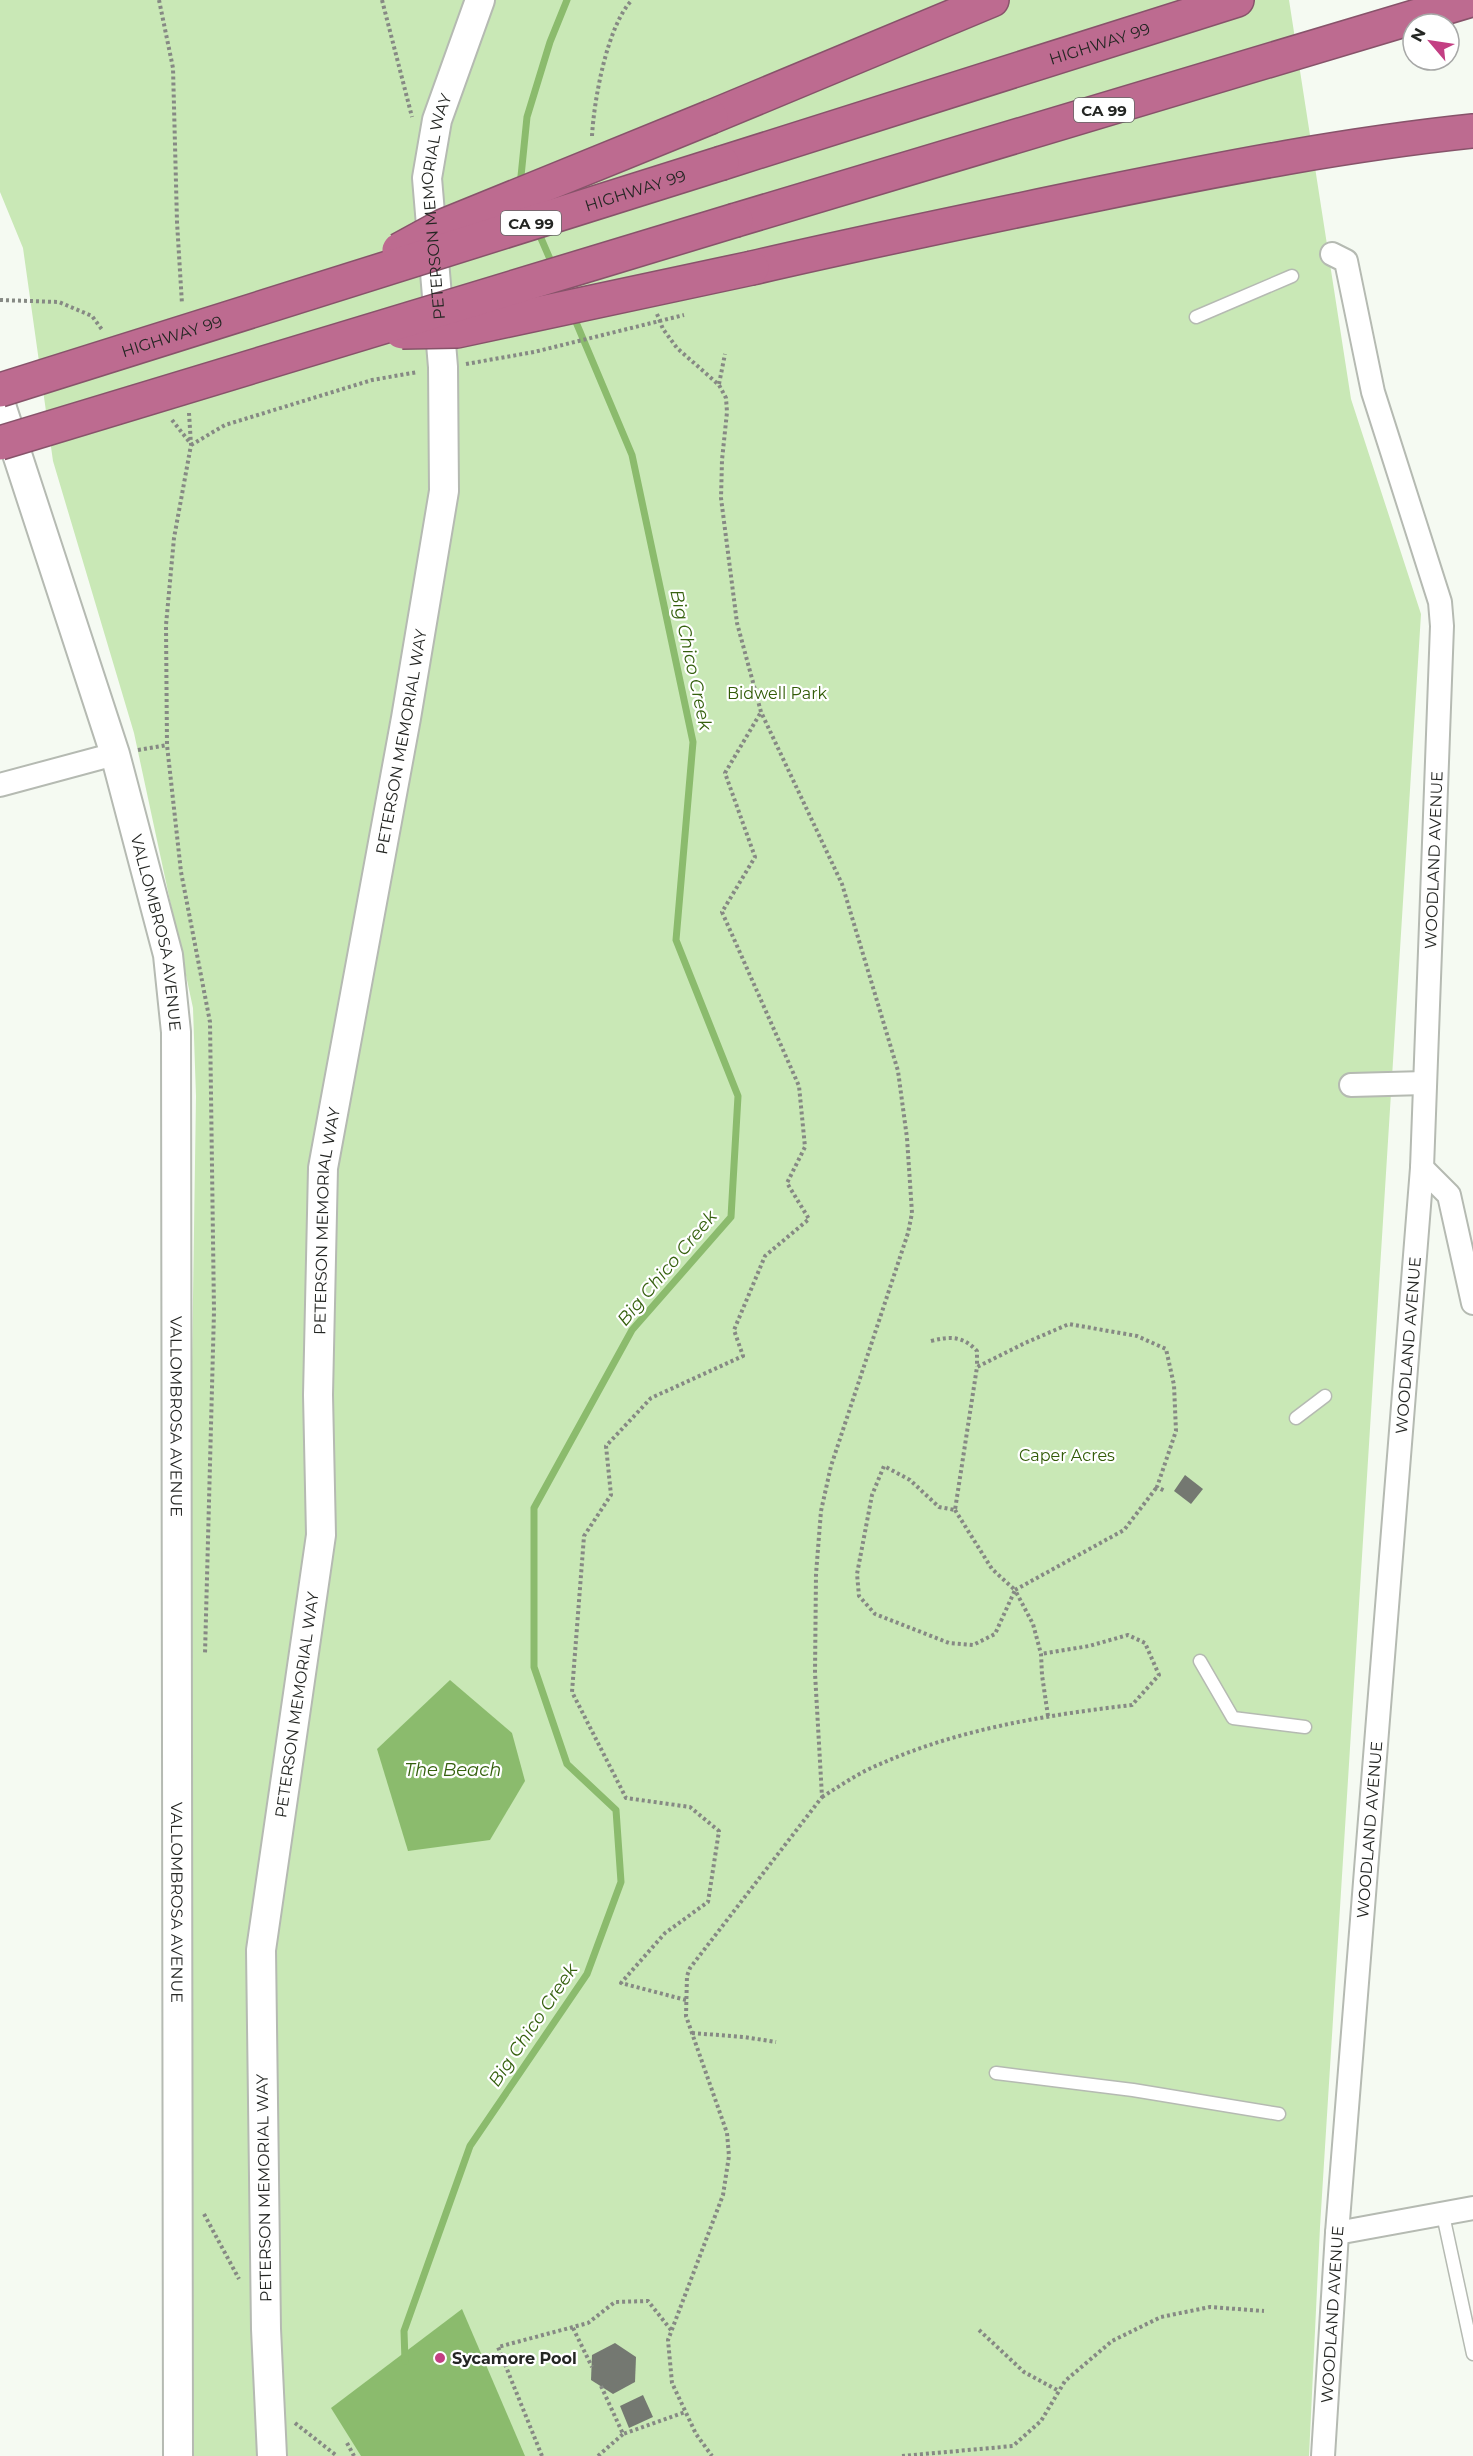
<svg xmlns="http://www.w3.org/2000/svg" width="1473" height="2456" font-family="Montserrat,sans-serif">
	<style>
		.green { fill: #c9e8b6 }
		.water { fill: #8bbb6d }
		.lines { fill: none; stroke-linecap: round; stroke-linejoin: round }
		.stream { stroke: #8bbb6d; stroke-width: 7 }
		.building { fill: #747871 }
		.service-casing { stroke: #b5bab2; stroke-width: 15 }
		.minor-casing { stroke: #b5bab2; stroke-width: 26 }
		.tertiary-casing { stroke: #b5bab2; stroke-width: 32 }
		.motorway-casing { stroke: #87536a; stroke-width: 36 }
		.path { stroke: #868984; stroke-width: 4; stroke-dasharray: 3 3; stroke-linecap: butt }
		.service { stroke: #fff; stroke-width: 12 }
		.minor { stroke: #fff; stroke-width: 22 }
		.tertiary { stroke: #fff; stroke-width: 28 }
		.motorway { stroke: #bd6b90; stroke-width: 33 }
		.motorway-bridge-casing { stroke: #87536a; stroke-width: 36; stroke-linecap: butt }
		.motorway-bridge { stroke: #bd6b90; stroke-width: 33 }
		.poi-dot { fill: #c33f83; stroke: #fff; stroke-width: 2 }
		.labels { text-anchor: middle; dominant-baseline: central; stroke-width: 4.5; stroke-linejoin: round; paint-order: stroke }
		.shield { fill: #fff; stroke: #666765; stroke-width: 1.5 }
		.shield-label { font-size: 15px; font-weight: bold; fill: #242623 }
		.street-label { font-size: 16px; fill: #242623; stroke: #fff }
		.park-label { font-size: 16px; fill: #315b06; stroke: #fff }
		.poi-label { font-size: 16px; font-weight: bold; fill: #242623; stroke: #fff; text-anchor: start }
		.water-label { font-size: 18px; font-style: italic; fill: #36610f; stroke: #fff }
	</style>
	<rect width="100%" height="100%" fill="#f5faf2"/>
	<!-- green -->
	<path class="green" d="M 0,0 L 1289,0 L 1351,399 L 1421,614 L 1320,2227 L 1309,2456 L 194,2456 L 188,2303 L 190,1498 L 196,1096 L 193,1008 L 134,733 L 53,461 L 23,248 L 0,192 Z"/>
	<!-- water -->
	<g class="water">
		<path d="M 450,1680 L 512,1733 L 525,1781 L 490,1840 L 408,1851 L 377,1749 Z"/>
		<path d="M 462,2309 L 525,2456 L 361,2456 L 331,2408 Z"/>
	</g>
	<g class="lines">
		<!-- stream -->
		<g class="stream">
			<path d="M 520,186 L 527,117 L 550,42 L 567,0"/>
			<path d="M 537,229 L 553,266"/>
			<path d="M 405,2361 L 404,2331 L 470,2146 L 587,1974 L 621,1882 L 616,1810 L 567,1764 L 534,1667 L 534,1508 L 632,1330 L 731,1217 L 738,1096 L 676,940 L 693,742 L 632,455 L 573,315"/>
		</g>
	</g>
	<!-- building -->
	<g class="building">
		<path d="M 1185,1475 L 1203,1489 L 1191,1504 L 1174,1491 Z"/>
		<path d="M 615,2343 L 636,2357 L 635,2382 L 613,2394 L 591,2380 L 592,2355 Z"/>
		<path d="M 643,2395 L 653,2417 L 629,2428 L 620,2406 Z"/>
	</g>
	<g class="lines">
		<defs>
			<g id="service">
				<path d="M 1196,317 L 1292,276"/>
				<path d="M 1296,1418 L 1325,1396"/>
				<path d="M 1200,1661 L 1233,1718 L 1305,1727"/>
				<path d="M 996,2073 L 1133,2090 L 1279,2114"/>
				<path d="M 1443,2215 L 1473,2354"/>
			</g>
			<g id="minor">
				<path d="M 0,785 L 115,754"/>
				<path d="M 1351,1085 L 1425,1083"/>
				<path d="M 1422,1168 L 1449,1195 L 1473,1303"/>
				<path d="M 1337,2233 L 1473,2208"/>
				<path id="s1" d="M 1323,2456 L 1337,2233 L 1422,1168 L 1442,626 L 1440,602 L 1373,392 L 1346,261 L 1332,254"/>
			</g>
			<g id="tertiary">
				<path id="s2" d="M 0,402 L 115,754 L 168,955 L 176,1032 L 178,2456"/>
				<path id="s3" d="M 272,2456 L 266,2329 L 261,1950 L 321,1535 L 318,1395 L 323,1168 L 406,718 L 444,491 L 443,367 L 427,178 L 437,120 L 480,0"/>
			</g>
			<g id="motorway">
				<path d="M 711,117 L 992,0"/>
				<path id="s4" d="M 722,163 L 1237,0"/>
				<path d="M 736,220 L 1471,0"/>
				<path d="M 752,268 C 868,241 985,217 1102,193 C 1225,168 1348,144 1473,131"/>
			</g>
		</defs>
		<!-- service casing -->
		<use href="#service" class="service-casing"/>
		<!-- minor casing -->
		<use href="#minor" class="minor-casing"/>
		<!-- tertiary casing -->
		<use href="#tertiary" class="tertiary-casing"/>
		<!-- motorway casing -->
		<use href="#motorway" class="motorway-casing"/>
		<!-- path -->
		<g class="path">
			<path d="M 159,0 L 173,68 L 177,222 L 182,304"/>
			<path d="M 382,0 L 412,117"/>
			<path d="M 592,136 C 594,100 607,26 632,0"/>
			<path d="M 0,300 L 59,302 L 92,316 L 103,331"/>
			<path d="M 657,314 L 663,329 L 677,348 L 719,385 L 726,398 L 727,412 L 722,460 L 721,498 L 737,623 L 761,712 L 842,884 L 898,1071 L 907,1138 L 912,1213 L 908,1233 L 831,1466 L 821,1511 L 816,1574 L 815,1673 L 822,1797 L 690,1968 L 687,1976 L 686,2016 L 727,2133 L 729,2156 L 723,2195 L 668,2340 L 672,2383 L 696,2434 L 712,2456"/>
			<path d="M 466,364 L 534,352 L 684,315"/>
			<path d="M 719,384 L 725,354"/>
			<path d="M 189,413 L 191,445 L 174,538 L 166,625 L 167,745 L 181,872 L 210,1022 L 214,1311 L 205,1654"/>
			<path d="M 172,420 L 191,444"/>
			<path d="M 191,445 L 225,425 L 372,380 L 418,372"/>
			<path d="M 138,750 L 167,745"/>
			<path d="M 931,1341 C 950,1336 963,1336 977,1351 L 977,1367"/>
			<path d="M 955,1510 L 992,1569 L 1015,1590 L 995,1634 L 973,1645 L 949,1643 L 875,1614 L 859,1596 L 857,1574 L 872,1495 L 884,1466 L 910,1480 L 939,1507 L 955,1510 L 977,1367 L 1025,1343 L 1069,1324 L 1137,1336 L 1166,1349 L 1174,1385 L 1176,1431 L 1157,1487 L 1165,1491"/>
			<path d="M 1048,1716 L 1042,1675 L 1041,1654 L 1033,1624 L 1015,1590 L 1124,1530 L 1157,1487"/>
			<path d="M 822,1797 C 840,1786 858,1773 878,1765 C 958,1729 1046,1715 1132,1705 L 1159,1675 L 1145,1643 L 1128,1635 L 1089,1646 L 1041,1654"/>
			<path d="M 686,2000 L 621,1983 L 665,1933 L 708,1902 L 719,1831 L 690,1807 L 626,1798 L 572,1692 L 584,1536 L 611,1495 L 606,1446 L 651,1398 L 743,1356 L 734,1330 L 765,1256 L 809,1219 L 787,1183 L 805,1147 L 799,1086 L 722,912 L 755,857 L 725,773 L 761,712"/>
			<path d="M 692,2033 L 744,2037 L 776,2042"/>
			<path d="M 204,2214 L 239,2279"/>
			<path d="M 573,2328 L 592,2367"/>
			<path d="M 979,2330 L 1024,2372 L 1059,2391"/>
			<path d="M 601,2386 L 623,2434 L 685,2412"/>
			<path d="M 295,2423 L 337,2456"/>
			<path d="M 347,2443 L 354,2456"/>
			<path d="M 542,2456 L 498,2347 L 588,2323 L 615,2302 L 648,2301 L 671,2330"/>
			<path d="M 598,2456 L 623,2434"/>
			<path d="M 902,2456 L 1013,2446 L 1041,2421 L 1065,2381 L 1112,2341 L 1161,2317 L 1210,2307 L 1264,2311"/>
		</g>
		<!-- service -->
		<use href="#service" class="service"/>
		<!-- minor -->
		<use href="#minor" class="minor"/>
		<!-- tertiary -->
		<use href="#tertiary" class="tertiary"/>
		<!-- motorway -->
		<use href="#motorway" class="motorway"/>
		<defs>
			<g id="motorway-bridge">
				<path d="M 399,250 L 443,226 L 711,117"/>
				<path d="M 402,332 L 457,331 L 752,268"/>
				<path id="s5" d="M 0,390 L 722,163"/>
				<path d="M 0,443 L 736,220"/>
			</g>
		</defs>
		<!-- motorway-bridge casing -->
		<use href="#motorway-bridge" class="motorway-bridge-casing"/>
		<!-- motorway-bridge -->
		<use href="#motorway-bridge" class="motorway-bridge"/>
	</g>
	<!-- markers -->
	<circle class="poi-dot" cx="440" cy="2358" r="6"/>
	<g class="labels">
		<!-- shield labels -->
		<g class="shield">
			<rect x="1074" y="98" width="60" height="24" rx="4.5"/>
			<rect x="501" y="211" width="60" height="24" rx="4.5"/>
		</g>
		<g class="shield-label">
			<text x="1104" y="110">CA 99</text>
			<text x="531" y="223">CA 99</text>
		</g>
		<!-- street labels -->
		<g class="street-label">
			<text stroke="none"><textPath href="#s4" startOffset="396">HIGHWAY 99</textPath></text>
			<text stroke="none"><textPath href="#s5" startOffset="666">HIGHWAY 99</textPath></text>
			<text stroke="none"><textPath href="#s3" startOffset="2266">PETERSON MEMORIAL WAY</textPath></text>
			<text stroke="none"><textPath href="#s5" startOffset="180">HIGHWAY 99</textPath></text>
			<text stroke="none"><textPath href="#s3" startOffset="1726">PETERSON MEMORIAL WAY</textPath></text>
			<text stroke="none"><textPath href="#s1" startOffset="1600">WOODLAND AVENUE</textPath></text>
			<text stroke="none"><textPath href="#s2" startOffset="554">VALLOMBROSA AVENUE</textPath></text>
			<text stroke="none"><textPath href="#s3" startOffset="1240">PETERSON MEMORIAL WAY</textPath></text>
			<text stroke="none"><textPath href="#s1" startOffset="1114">WOODLAND AVENUE</textPath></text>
			<text stroke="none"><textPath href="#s2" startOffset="1040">VALLOMBROSA AVENUE</textPath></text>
			<text stroke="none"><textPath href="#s3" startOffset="754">PETERSON MEMORIAL WAY</textPath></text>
			<text stroke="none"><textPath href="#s1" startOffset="628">WOODLAND AVENUE</textPath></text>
			<text stroke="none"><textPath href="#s2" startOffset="1526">VALLOMBROSA AVENUE</textPath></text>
			<text transform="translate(264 2188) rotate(-91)">PETERSON MEMORIAL WAY</text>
			<text stroke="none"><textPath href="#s1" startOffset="142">WOODLAND AVENUE</textPath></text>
		</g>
		<!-- park labels -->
		<g class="park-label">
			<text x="777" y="693">Bidwell Park</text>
			<text x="1067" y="1455">Caper Acres</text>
		</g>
		<!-- poi labels -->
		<g class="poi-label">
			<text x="452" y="2358">Sycamore Pool</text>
		</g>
		<!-- water labels -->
		<g class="water-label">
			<text transform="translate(691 660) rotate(78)">Big Chico Creek</text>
			<text transform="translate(667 1268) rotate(-50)">Big Chico Creek</text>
			<text x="453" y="1770">The Beach</text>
			<text transform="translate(533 2025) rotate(-56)">Big Chico Creek</text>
		</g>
	</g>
	<!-- north arrow -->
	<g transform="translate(1431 42) rotate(299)"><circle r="28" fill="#ffffff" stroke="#a7a8a7" stroke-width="1.5"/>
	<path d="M0-4.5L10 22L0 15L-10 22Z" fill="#c33f83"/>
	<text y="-9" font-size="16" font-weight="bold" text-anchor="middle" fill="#242623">N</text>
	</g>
</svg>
